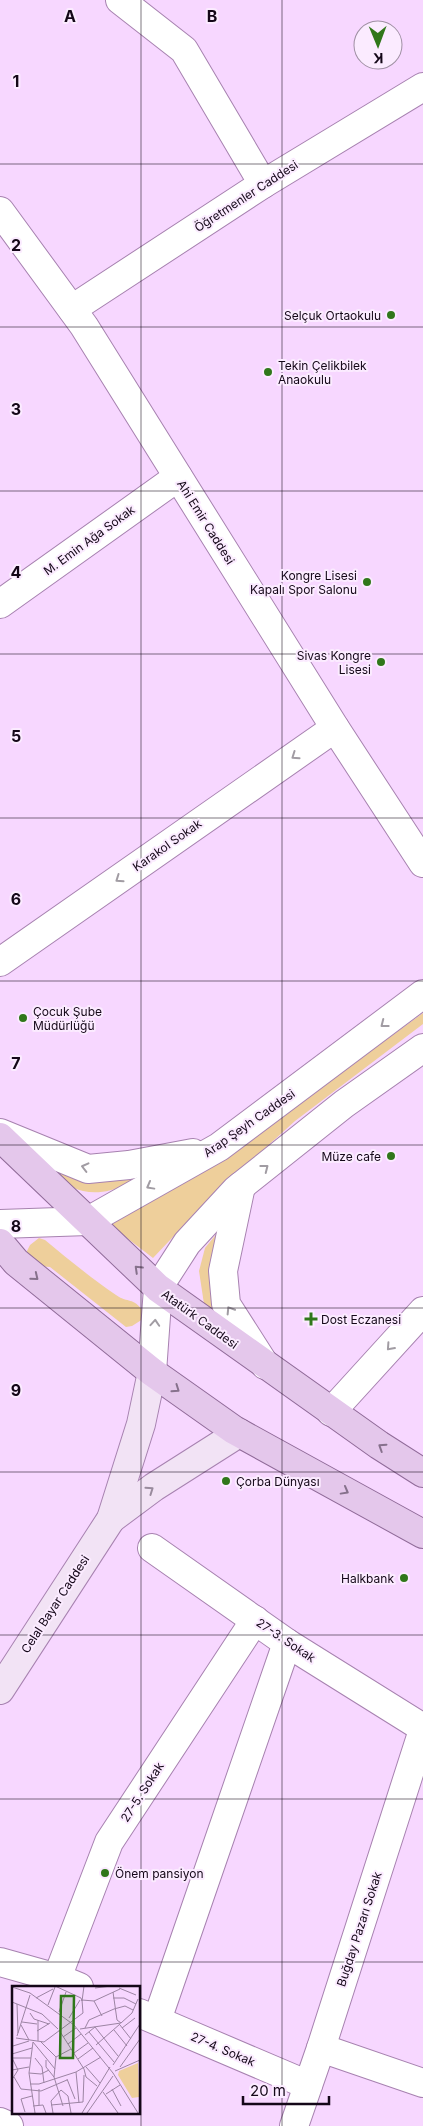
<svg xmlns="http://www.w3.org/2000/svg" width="423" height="2126" font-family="Inter,sans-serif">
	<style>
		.grass { fill: #eecf9b }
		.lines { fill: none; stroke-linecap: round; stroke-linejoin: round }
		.minor-casing { stroke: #a782b0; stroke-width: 30 }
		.tertiary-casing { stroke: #a782b0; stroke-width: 30 }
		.secondary-casing { stroke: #a782b0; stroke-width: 30 }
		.primary-casing { stroke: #906b99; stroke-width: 30 }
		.minor { stroke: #fff; stroke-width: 28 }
		.tertiary { stroke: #fff; stroke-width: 28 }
		.secondary { stroke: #f2e3f5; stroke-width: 28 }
		.primary { stroke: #e4c7eb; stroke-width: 28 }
		.oneway { stroke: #a19ca3 }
		.oneway2 { stroke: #86718c }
		.oneway3 { stroke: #998b9d }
		.grid { fill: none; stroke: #140718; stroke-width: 1; stroke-opacity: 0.55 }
		.poi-dot { fill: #30771a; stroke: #fbebff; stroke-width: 2 }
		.labels { text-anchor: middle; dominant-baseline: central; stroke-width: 4; stroke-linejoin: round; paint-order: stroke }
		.street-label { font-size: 12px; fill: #140718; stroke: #fbebff }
		.poi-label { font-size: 12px; fill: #140718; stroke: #fbebff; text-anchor: end }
		.inset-road { fill: none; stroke: #9c84a3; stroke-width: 1 }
		.view { fill: #30771a; fill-opacity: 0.15; stroke: #30771a; stroke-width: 2.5 }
		.inset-edge { fill: none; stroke: #140718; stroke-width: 2.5 }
		.grid-label { font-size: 16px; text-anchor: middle; font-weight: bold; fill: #140718; stroke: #fbebff; stroke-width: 4; stroke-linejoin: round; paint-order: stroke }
	</style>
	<rect width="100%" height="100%" fill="#f7d7ff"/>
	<!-- grass -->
	<g class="grass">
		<path d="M 423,1013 L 423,1024 L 295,1121 L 208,1200 L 153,1258 L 106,1222 L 212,1166 Z"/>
		<path d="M 153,1171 C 133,1182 108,1197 83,1191 C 71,1188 59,1180 48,1173 L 99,1176 Z"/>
		<path d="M 218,1232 L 225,1331 L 204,1304 L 199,1271 L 205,1248 Z"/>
		<path d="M 39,1238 L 45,1240 C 68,1259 91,1278 116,1295 C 129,1304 132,1296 144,1312 L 143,1319 L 132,1326 L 126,1327 L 50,1267 L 39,1266 L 26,1253 L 30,1245 Z"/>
	</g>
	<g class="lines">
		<defs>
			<g id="minor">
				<path d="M 120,0 L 184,50 L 263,184"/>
				<path d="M 0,211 L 84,326 L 335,728 L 423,863"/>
				<path d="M 72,309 L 263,184 L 423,87"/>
				<path d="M 0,604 L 178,477"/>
				<path d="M 0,962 L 335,728"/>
				<path d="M 331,1412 L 423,1311"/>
				<path d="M 152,1548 L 287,1643 L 423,1728"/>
				<path d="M 0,1962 L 57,1978 L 79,1987"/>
				<path d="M 57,1978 L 109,1842 L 255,1620"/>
				<path d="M 139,2013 L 308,2085"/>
				<path d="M 157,2020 L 287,1643"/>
				<path d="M 321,2048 L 423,2083"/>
				<path d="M 294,2126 L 321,2048 L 423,1730"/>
			</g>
			<g id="tertiary">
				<path d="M 0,1133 L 88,1169 L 129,1165 L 193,1153"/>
				<path d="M 241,1186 L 223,1271 L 226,1304 L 265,1365"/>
				<path d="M 0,1224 L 88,1221 L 219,1147 L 423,994"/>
				<path d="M 152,1372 L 158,1288 L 187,1243 L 236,1190 L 344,1104 L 423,1048"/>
				<path d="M 0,2122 L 9,2126"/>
			</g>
			<g id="secondary">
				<path d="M 111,1519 L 154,1487 L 239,1433"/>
				<path d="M 0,1690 L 111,1519 L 141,1424 L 152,1372"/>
			</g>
			<g id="primary">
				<path d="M 0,1137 L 158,1288 L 379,1445 L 423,1473"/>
				<path d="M 0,1243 L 16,1262 L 152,1372 L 234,1430 L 423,1534"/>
			</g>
		</defs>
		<!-- minor casing -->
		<use href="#minor" class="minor-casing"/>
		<!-- tertiary casing -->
		<use href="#tertiary" class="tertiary-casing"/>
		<!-- secondary casing -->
		<use href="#secondary" class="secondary-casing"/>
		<!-- primary casing -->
		<use href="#primary" class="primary-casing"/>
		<!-- minor -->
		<use href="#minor" class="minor"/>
		<!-- tertiary -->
		<use href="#tertiary" class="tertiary"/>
		<!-- secondary -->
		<use href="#secondary" class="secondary"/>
		<!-- primary -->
		<use href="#primary" class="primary"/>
	</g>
	<!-- one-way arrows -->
	<defs><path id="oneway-chevron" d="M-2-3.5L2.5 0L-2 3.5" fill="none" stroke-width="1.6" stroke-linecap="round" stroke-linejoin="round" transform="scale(1.25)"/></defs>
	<g class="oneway">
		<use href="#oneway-chevron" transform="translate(295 756) rotate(145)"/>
		<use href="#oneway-chevron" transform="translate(119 879) rotate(145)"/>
		<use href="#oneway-chevron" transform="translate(384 1024) rotate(142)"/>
		<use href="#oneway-chevron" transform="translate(85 1167) rotate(-166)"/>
		<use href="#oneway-chevron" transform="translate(265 1168) rotate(-38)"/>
		<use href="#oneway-chevron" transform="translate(150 1186) rotate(151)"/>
		<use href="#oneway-chevron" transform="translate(230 1310) rotate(-122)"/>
		<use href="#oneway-chevron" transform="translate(155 1323) rotate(-86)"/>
		<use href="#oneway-chevron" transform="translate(390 1347) rotate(132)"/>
	</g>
	<g class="oneway2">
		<use href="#oneway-chevron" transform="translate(138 1269) rotate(-136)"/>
		<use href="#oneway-chevron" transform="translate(35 1277) rotate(39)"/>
		<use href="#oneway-chevron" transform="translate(176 1389) rotate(35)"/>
		<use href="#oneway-chevron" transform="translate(382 1447) rotate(-147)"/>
		<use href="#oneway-chevron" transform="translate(345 1491) rotate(29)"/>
	</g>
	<use class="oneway3" href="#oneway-chevron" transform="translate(150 1490) rotate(-35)"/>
	<!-- grid -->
	<path class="grid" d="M 141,0 L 141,2126M 282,0 L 282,2126M 0,164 L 423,164M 0,327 L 423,327M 0,491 L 423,491M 0,654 L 423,654M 0,818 L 423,818M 0,981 L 423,981M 0,1145 L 423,1145M 0,1308 L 423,1308M 0,1472 L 423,1472M 0,1635 L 423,1635M 0,1799 L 423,1799M 0,1962 L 423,1962"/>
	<!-- markers -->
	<g class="poi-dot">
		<circle cx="391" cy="315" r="5"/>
		<circle cx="268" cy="372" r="5"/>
		<circle cx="367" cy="582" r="5"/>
		<circle cx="381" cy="662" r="5"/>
		<circle cx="23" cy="1018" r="5"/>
		<circle cx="391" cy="1156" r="5"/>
		<path d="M308.5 1311.5h5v5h5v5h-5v5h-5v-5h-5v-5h5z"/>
		<circle cx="226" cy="1481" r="5"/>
		<circle cx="404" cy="1578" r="5"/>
		<circle cx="105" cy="1873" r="5"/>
	</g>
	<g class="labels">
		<!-- street labels -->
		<g class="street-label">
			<text transform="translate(246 196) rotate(-33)">Öğretmenler Caddesi</text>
			<text transform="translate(206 522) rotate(58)">Ahi Emir Caddesi</text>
			<text transform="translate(89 540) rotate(-36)">M. Emin Ağa Sokak</text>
			<text transform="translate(167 845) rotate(-35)">Karakol Sokak</text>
			<text transform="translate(249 1123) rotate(-35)">Arap Şeyh Caddesi</text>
			<text transform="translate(200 1319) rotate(36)">Atatürk Caddesi</text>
			<text transform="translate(55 1604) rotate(-57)">Celal Bayar Caddesi</text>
			<text transform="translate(286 1640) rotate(34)">27-3. Sokak</text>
			<text transform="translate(142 1792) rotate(-57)">27-5. Sokak</text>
			<text transform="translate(359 1929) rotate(-72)">Buğday Pazarı Sokak</text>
			<text transform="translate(223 2049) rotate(23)">27-4. Sokak</text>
		</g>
		<!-- poi labels -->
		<g class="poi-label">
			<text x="381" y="315">Selçuk Ortaokulu</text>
			<text x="278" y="365" text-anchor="start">Tekin Çelikbilek<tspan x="278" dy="14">Anaokulu</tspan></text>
			<text x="357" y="575">Kongre Lisesi<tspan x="357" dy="14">Kapalı Spor Salonu</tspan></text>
			<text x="371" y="655">Sivas Kongre<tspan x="371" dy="14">Lisesi</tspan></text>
			<text x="33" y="1011" text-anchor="start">Çocuk Şube<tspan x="33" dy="14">Müdürlüğü</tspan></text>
			<text x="381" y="1156">Müze cafe</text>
			<text x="321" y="1319" text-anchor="start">Dost Eczanesi</text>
			<text x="236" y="1481" text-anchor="start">Çorba Dünyası</text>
			<text x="394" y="1578">Halkbank</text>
			<text x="115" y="1873" text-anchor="start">Önem pansiyon</text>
		</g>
	</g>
	<!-- overview -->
	<g transform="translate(12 1986)">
		<rect width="128" height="128" fill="#f7d7ff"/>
		<path d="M 126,77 L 127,111 L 120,112 L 106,89 L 107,85 Z" fill="#eecf9b"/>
		<path class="inset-road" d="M 43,0 L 69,12M 0,1 L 18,7 L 62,39 L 101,87 L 126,127M 83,2 L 99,0M 107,2 L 124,9M 101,6 L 105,34 L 109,37M 24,12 L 41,3M 69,12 L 70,15 L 72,0M 101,12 L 112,12 L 124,18M 82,15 L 90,30M 0,16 L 30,28 L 46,43M 5,18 L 6,47M 36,19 L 43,1M 47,26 L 54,6M 18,27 L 22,33 L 37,38M 57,32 L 68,14M 26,34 L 26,55M 10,36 L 25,38M 9,39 L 17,54M 108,39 L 119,53M 73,42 L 77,34 L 102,23 L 113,20 L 121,24M 110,42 L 123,32M 68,43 L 109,37 L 120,27 L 126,13M 47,44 L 72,83 L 74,91 L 85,100M 102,44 L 115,60M 25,45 L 38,37M 77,46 L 102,76M 73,49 L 83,41 L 106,70M 5,50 L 18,9M 51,51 L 64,42M 4,52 L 32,56 L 71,27 L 70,14 L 82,15 L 108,3M 21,56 L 17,87 L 23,127M 21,56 L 43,83M 29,56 L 44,71 L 59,63M 56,58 L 69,48M 84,59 L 108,38M 1,60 L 17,55M 62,67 L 76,57M 0,68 L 20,62M 44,71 L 42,91 L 51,120M 0,72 L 6,84 L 1,92M 0,72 L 19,72M 23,72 L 30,81 L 32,97M 66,73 L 81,62M 34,74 L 34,81 L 42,91M 101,79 L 128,38M 74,81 L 88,97M 108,81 L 128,53M 0,84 L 17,81M 103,85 L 128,74M 64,86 L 67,117M 17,87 L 29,88 L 37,84M 2,91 L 9,103 L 29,105 L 55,94M 55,93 L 63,113M 18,98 L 27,98 L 64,86 L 89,71M 100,103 L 109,120M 91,106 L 106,127M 94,108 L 108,99M 27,119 L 27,103M 39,119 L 71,116 L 72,89M 21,120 L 31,119 L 34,127M 13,126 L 9,113 L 20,110M 41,127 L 39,115 L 49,104 L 56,110 L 59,127M 70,127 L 98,81M 75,127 L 101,90"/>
		<path class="view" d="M 49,10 L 62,10 L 61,72 L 48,72 Z"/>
		<rect width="128" height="128" class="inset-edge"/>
	</g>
	<g class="grid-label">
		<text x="70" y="22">A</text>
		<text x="212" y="22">B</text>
		<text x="16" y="87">1</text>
		<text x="16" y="251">2</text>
		<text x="16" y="415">3</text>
		<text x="16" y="578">4</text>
		<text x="16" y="742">5</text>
		<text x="16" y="905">6</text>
		<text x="16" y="1069">7</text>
		<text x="16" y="1232">8</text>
		<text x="16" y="1396">9</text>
	</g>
	<!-- north arrow -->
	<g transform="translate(378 45) rotate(179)"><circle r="24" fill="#fbebff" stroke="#9f90a3"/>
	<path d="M0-4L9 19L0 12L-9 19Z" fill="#30771a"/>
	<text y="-8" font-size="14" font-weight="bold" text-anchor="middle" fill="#140718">K</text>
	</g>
	<!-- scale -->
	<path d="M243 2096v8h86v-8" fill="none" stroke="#140718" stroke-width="2.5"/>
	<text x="250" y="2096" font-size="15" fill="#140718" stroke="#fbebff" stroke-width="4" paint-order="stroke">20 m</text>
</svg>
